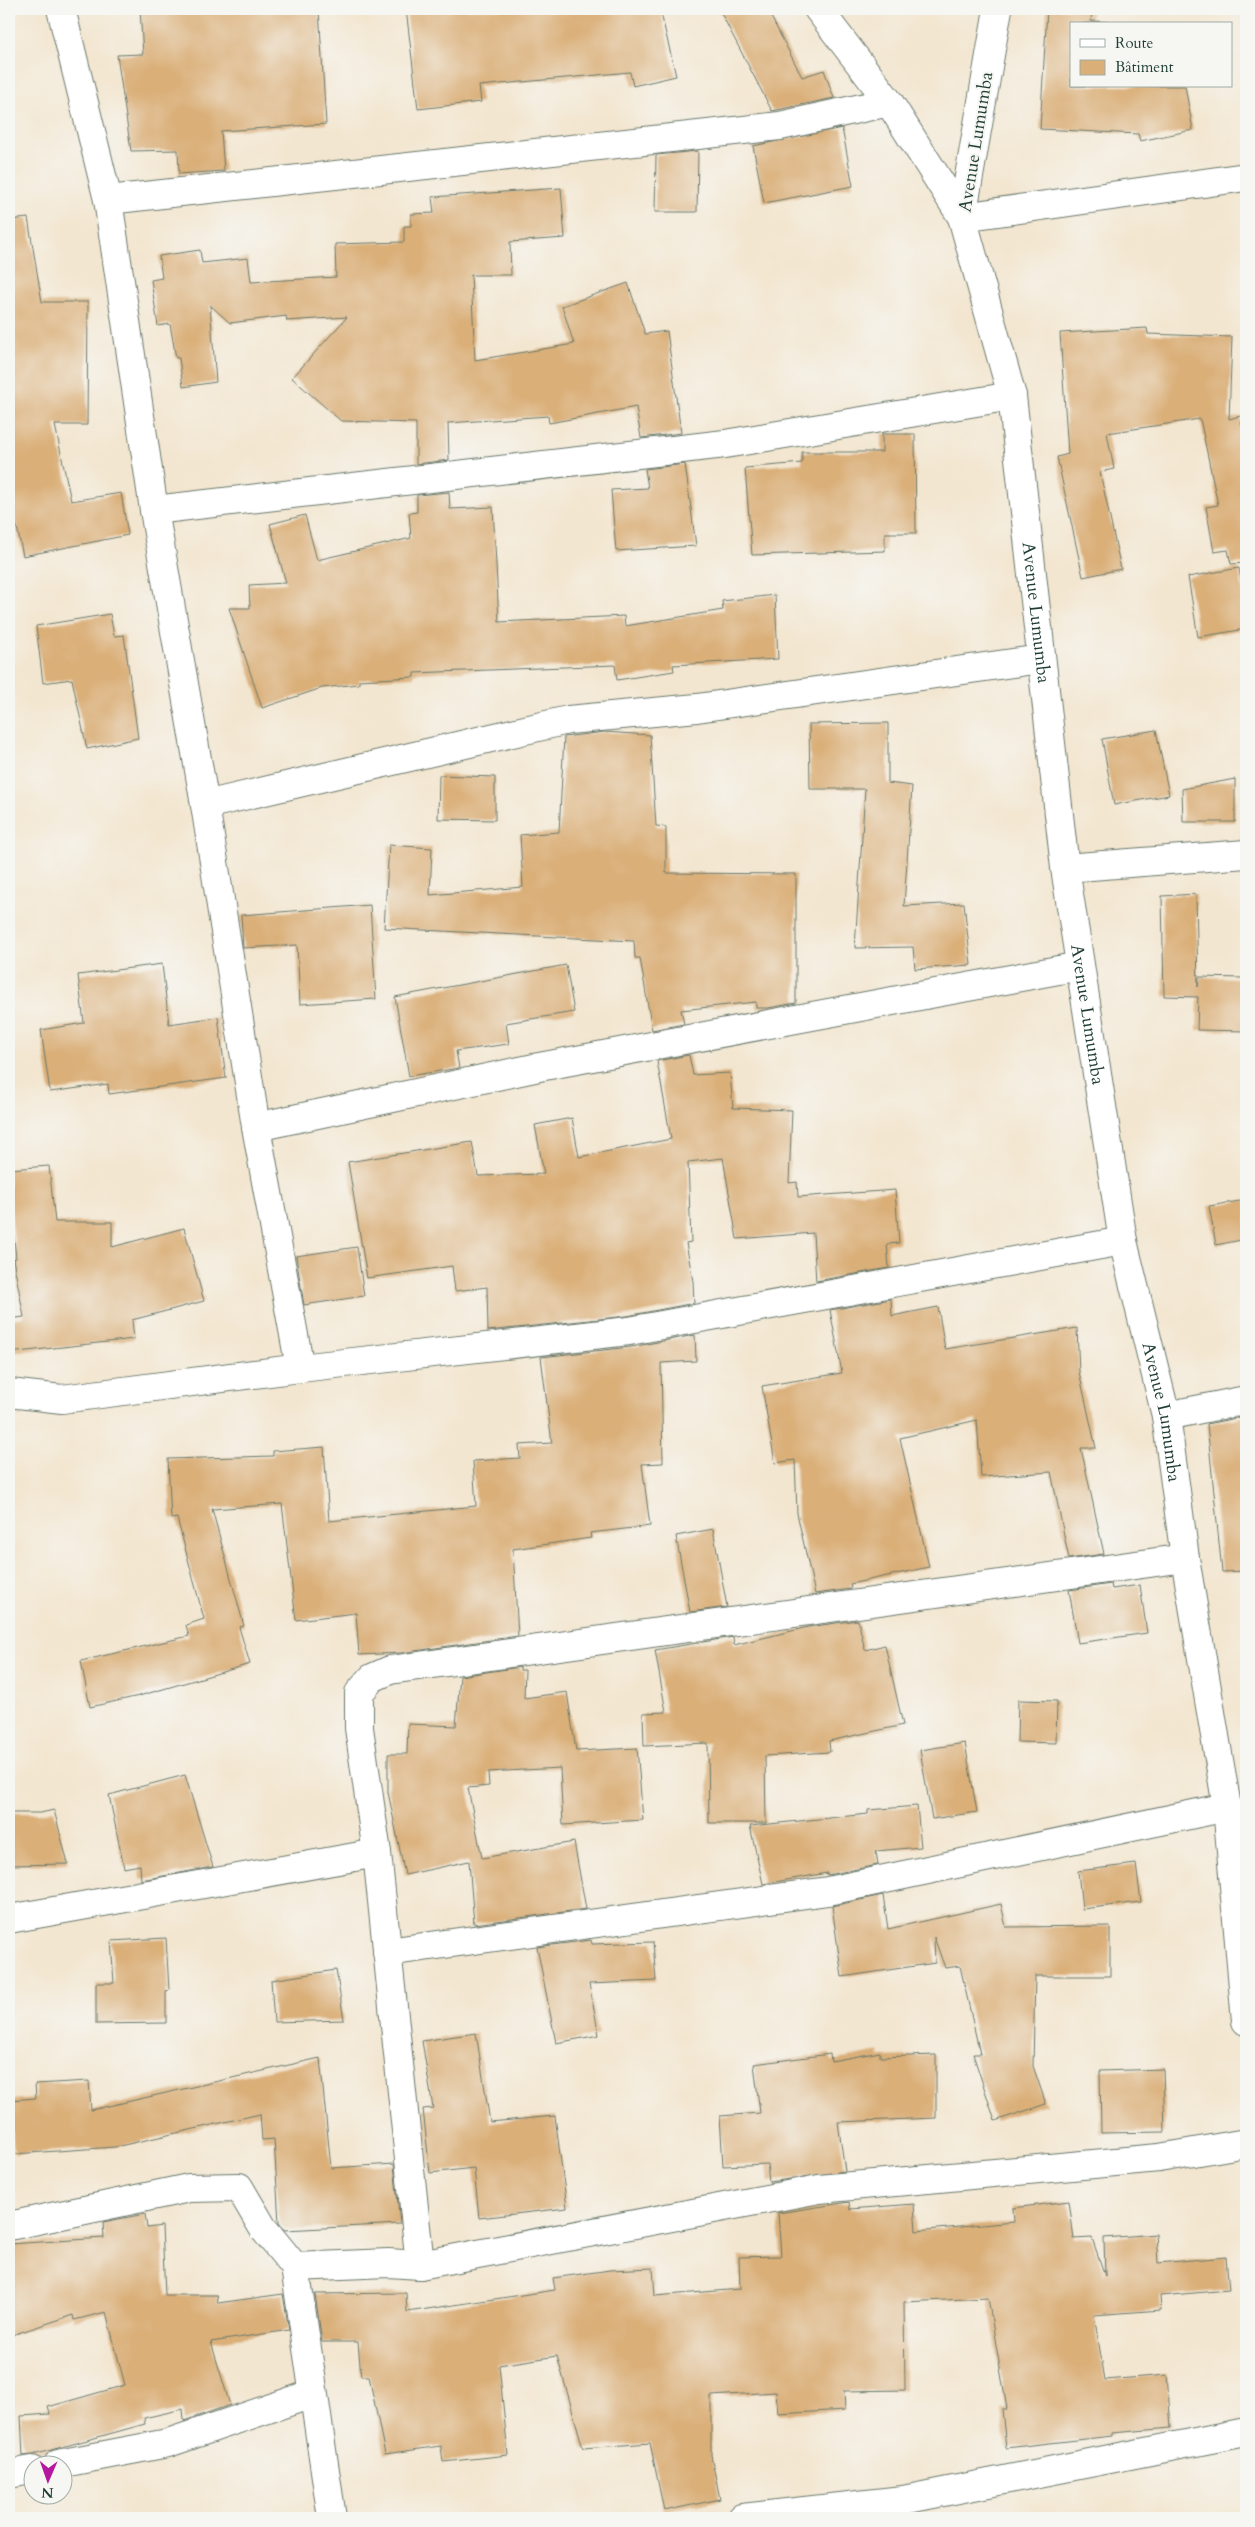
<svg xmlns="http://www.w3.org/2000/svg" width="1255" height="2527" font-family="Cardo,serif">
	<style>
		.building { fill: #daaf78 }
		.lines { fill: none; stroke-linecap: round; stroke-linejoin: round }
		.minor-casing { stroke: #69786b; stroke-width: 30 }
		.secondary-casing { stroke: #69786b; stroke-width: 30 }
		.minor { stroke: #fff; stroke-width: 28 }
		.secondary { stroke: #fff; stroke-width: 28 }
		.labels { text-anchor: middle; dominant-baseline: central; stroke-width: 4; stroke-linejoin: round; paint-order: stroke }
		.street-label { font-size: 18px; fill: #1f3d34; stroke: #f6f6f2 }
	</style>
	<rect width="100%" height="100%" fill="#f6f6f2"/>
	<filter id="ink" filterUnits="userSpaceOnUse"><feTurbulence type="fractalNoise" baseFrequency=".02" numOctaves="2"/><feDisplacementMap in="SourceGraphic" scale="10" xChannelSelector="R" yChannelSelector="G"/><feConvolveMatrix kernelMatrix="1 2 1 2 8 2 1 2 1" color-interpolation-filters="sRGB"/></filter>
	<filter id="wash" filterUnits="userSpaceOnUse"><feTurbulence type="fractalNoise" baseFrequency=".0096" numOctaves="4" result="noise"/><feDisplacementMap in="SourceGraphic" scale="20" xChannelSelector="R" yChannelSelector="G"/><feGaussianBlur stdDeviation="1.12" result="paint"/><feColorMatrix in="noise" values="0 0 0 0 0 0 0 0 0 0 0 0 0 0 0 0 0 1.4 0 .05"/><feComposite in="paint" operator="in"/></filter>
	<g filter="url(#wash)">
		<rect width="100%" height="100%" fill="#f3e6d0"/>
		<g id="blocks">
			<!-- building -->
			<g class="building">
				<path d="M 140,9 L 319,9 L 326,124 L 221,131 L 224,171 L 179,174 L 178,150 L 131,151 L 117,55 L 143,54 Z"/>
				<path d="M 406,9 L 660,9 L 676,76 L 633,86 L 630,72 L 479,86 L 481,102 L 418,109 Z"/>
				<path d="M 719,9 L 767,9 L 802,77 L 824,70 L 834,98 L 772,111 Z"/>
				<path d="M 1047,9 L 1092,9 L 1091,21 L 1115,22 L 1071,24 L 1071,86 L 1185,86 L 1193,130 L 1140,141 L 1138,134 L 1040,129 Z"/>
				<path d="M 842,128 L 853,186 L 764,203 L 753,146 Z"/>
				<path d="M 698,151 L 697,212 L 655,212 L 656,155 Z"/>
				<path d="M 561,188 L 565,238 L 510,242 L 511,275 L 471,275 L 475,360 L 574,344 L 562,306 L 628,283 L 645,334 L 667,331 L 681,433 L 641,438 L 636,407 L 549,423 L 548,416 L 448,423 L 449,460 L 416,464 L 416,423 L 341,421 L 292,378 L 347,317 L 287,321 L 286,316 L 230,323 L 210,305 L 216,382 L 183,387 L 179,358 L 176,358 L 170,324 L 158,326 L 151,280 L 162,278 L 159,256 L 200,250 L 202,263 L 248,258 L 251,282 L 336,277 L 335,244 L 404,242 L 404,226 L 411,226 L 411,214 L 434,213 L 432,197 Z"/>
				<path d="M 28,218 L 42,302 L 88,302 L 87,425 L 55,425 L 71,501 L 121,493 L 128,535 L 23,556 L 9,489 L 9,220 Z"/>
				<path d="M 1147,328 L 1148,334 L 1232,337 L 1229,419 L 1240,416 L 1246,444 L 1246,563 L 1231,564 L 1228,550 L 1214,552 L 1206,507 L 1218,505 L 1200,419 L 1107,433 L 1114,469 L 1100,472 L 1121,569 L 1083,577 L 1057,457 L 1068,454 L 1060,333 Z"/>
				<path d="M 882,434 L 915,434 L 916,533 L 885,533 L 885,551 L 752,555 L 745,468 L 802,463 L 802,452 L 882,452 Z"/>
				<path d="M 685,464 L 696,546 L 616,551 L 611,490 L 648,488 L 645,469 Z"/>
				<path d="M 449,492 L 450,509 L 493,507 L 499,622 L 624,616 L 625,626 L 723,610 L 722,601 L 775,595 L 778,659 L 673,665 L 674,671 L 617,680 L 615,665 L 414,673 L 414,677 L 359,680 L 359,684 L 322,688 L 262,708 L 229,608 L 250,608 L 249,585 L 286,583 L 270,524 L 305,515 L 317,560 L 411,538 L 409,513 L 417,512 L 417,495 Z"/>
				<path d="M 1239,568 L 1246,610 L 1246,629 L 1198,637 L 1188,577 Z"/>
				<path d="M 110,614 L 114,636 L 124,635 L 138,738 L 87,749 L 72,679 L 43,683 L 36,626 Z"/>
				<path d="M 888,723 L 888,783 L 912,786 L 904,906 L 964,903 L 971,965 L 915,969 L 913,947 L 855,948 L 865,789 L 810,789 L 809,724 Z"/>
				<path d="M 1156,730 L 1169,795 L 1114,805 L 1102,739 Z"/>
				<path d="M 604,732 L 650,735 L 656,826 L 666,827 L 666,873 L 796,874 L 796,1003 L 768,1008 L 756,1008 L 756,1002 L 681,1010 L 684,1024 L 652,1030 L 640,958 L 635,958 L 634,941 L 384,928 L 389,845 L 432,848 L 430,895 L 523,887 L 520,835 L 559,832 L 564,737 Z"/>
				<path d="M 439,775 L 495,777 L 495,820 L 438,819 Z"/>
				<path d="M 1235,779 L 1235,822 L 1183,822 L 1182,789 Z"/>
				<path d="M 1196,894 L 1198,987 L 1199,977 L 1243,978 L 1243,989 L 1246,989 L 1246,1031 L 1197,1030 L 1198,997 L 1164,996 L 1162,896 Z"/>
				<path d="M 370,905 L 376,999 L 300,1004 L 297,945 L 243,948 L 241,915 Z"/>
				<path d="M 162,964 L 169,1024 L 218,1017 L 226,1078 L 109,1094 L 108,1084 L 50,1092 L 41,1030 L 84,1023 L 78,975 Z"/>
				<path d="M 566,965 L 574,1012 L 506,1023 L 509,1044 L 456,1051 L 459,1068 L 409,1076 L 395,997 Z"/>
				<path d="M 689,1055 L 693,1075 L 730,1073 L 733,1108 L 792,1110 L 789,1183 L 797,1182 L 798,1197 L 895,1190 L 899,1243 L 887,1244 L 889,1268 L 816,1281 L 813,1233 L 737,1239 L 723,1158 L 688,1162 L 691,1242 L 686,1243 L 693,1281 L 694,1303 L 627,1316 L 488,1331 L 487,1287 L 455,1291 L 452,1266 L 367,1278 L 348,1162 L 472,1142 L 478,1176 L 544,1174 L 535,1125 L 572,1118 L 579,1157 L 671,1139 L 657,1061 Z"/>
				<path d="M 49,1166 L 55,1222 L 112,1222 L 112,1247 L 184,1228 L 204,1301 L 132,1320 L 134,1339 L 9,1353 L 9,1319 L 24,1317 L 13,1259 L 16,1258 L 9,1194 L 9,1169 Z"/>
				<path d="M 1246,1200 L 1246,1239 L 1216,1245 L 1209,1206 Z"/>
				<path d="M 357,1247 L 364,1296 L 304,1305 L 296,1256 Z"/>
				<path d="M 891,1299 L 892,1316 L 938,1307 L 945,1349 L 1077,1328 L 1079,1372 L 1096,1448 L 1081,1448 L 1104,1554 L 1069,1559 L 1051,1472 L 981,1477 L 977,1420 L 900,1438 L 929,1567 L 850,1584 L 851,1589 L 815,1594 L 797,1513 L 795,1460 L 775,1463 L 762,1386 L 842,1373 L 830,1310 Z"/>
				<path d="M 695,1335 L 696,1361 L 661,1363 L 663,1463 L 642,1464 L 650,1526 L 590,1533 L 591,1538 L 513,1549 L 518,1636 L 401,1653 L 359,1655 L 356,1613 L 296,1620 L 282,1504 L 212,1509 L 244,1626 L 239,1627 L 250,1664 L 139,1696 L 90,1707 L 81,1661 L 189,1636 L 186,1625 L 204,1619 L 177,1518 L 171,1519 L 168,1459 L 273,1456 L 273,1451 L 324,1447 L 329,1521 L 476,1506 L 473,1461 L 520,1458 L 519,1445 L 552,1443 L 541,1357 L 631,1347 Z"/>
				<path d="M 1246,1416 L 1246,1571 L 1222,1572 L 1207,1424 Z"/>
				<path d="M 713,1529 L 727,1607 L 690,1612 L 676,1536 Z"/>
				<path d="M 1111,1584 L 1112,1589 L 1140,1585 L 1147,1633 L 1078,1643 L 1069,1590 Z"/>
				<path d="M 858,1620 L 865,1650 L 885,1645 L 903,1725 L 829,1741 L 830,1752 L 765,1756 L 766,1823 L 709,1823 L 708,1743 L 644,1746 L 643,1713 L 666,1712 L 655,1650 L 733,1637 L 734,1645 L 808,1627 Z"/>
				<path d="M 520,1667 L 520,1670 L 525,1670 L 524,1698 L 567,1692 L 576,1751 L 637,1748 L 643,1820 L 563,1825 L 560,1768 L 488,1772 L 489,1786 L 468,1788 L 482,1858 L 574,1842 L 586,1909 L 474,1924 L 469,1861 L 405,1875 L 388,1792 L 388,1754 L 407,1754 L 408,1724 L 456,1726 L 460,1676 Z"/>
				<path d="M 1018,1700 L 1057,1701 L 1056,1743 L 1017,1742 Z"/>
				<path d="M 965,1743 L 977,1812 L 932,1819 L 920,1750 Z"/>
				<path d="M 185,1775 L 213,1867 L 141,1880 L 140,1865 L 124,1868 L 109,1795 Z"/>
				<path d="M 917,1806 L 921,1847 L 876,1851 L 878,1865 L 827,1875 L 827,1873 L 763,1884 L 750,1826 L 868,1814 L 868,1810 Z"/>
				<path d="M 54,1810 L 68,1864 L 9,1865 L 9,1813 L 40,1813 Z"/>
				<path d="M 1136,1864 L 1141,1902 L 1082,1909 L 1078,1871 Z"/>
				<path d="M 883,1895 L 888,1929 L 1001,1904 L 1006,1927 L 1110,1926 L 1110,1976 L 1035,1976 L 1033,2066 L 1046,2104 L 995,2121 L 973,2054 L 980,2054 L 960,1966 L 945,1968 L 934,1937 L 935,1963 L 842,1977 L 832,1906 Z"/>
				<path d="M 166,1938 L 169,1990 L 166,1991 L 166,2023 L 96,2024 L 96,1983 L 114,1983 L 111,1941 Z"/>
				<path d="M 591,1940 L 592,1944 L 653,1942 L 656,1981 L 589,1984 L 599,2035 L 556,2043 L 537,1947 Z"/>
				<path d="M 336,1970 L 344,2020 L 274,2022 L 271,1980 Z"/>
				<path d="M 476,2033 L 490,2122 L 555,2116 L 567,2208 L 479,2218 L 474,2168 L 430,2173 L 423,2109 L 433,2108 L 422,2041 Z"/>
				<path d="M 880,2052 L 880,2057 L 936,2055 L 936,2118 L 838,2122 L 845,2171 L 769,2182 L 767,2164 L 723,2166 L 720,2116 L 760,2113 L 754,2064 L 830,2054 L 831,2061 Z"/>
				<path d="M 320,2058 L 331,2168 L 394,2164 L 400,2224 L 285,2230 L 279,2223 L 274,2139 L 262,2140 L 260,2114 L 115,2147 L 14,2154 L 10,2100 L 36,2098 L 35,2084 L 89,2081 L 91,2110 Z"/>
				<path d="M 1163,2069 L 1165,2132 L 1101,2133 L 1100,2071 Z"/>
				<path d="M 1069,2201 L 1074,2239 L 1092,2238 L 1105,2276 L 1104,2238 L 1156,2234 L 1158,2263 L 1226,2257 L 1229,2290 L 1160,2296 L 1161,2310 L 1094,2315 L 1105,2380 L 1167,2375 L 1171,2428 L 1112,2433 L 1112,2436 L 1006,2448 L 1002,2409 L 1007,2409 L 988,2298 L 904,2302 L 905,2390 L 844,2391 L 845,2410 L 778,2414 L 776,2392 L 711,2396 L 711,2455 L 720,2499 L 664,2511 L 650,2443 L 583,2448 L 557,2356 L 499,2365 L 508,2455 L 443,2462 L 441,2446 L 385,2454 L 369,2376 L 361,2376 L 358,2342 L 322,2342 L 315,2294 L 406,2293 L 407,2312 L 555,2290 L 553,2278 L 610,2270 L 653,2268 L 655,2296 L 740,2289 L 739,2257 L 781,2256 L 778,2213 L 849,2202 L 850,2209 L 914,2204 L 916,2231 L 1014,2222 L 1013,2208 Z"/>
				<path d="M 145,2214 L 147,2228 L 162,2226 L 165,2295 L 217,2295 L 218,2303 L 283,2294 L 289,2330 L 211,2342 L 230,2405 L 184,2421 L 183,2409 L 144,2418 L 145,2424 L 33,2455 L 23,2456 L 21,2416 L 50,2414 L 48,2407 L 125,2385 L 106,2312 L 74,2320 L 73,2315 L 9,2336 L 9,2244 L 104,2238 L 103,2222 Z"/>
			</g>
		</g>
	</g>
	<g filter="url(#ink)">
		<use href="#blocks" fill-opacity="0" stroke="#69786b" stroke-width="1"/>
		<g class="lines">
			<defs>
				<g id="minor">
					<path d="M 61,9 L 108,200 L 154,510 L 205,805 L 256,1127 L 300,1368"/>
					<path d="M 818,9 L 889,102 L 962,217 L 1246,177"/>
					<path d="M 108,200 L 780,126 L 889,102"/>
					<path d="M 154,510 L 725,444 L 1012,396"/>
					<path d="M 205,805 L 568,720 L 697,708 L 1041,659"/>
					<path d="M 1065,868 L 1246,854"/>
					<path d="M 256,1127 L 539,1067 L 1080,966"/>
					<path d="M 9,1393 L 62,1399 L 300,1368 L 629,1331 L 1123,1241"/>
					<path d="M 1166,1416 L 1246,1400"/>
					<path d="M 9,1919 L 377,1853"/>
					<path d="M 387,1952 L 828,1891 L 1227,1807"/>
					<path d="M 9,2226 L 189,2188 L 239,2187 L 263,2228 L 295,2267 L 388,2263 L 420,2265 L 819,2189 L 1159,2158 L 1246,2143"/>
					<path d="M 420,2265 L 377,1853 L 359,1728 L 359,1693 L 372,1678 L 390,1670 L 1185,1558"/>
					<path d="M 295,2267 L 332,2518"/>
					<path d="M 58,2464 L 168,2443 L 312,2394"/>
					<path d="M 9,2474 L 32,2470"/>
					<path d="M 742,2518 L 903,2500 L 1246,2432"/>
				</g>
				<g id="secondary">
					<path id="s1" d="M 998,9 L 962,217 L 1012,396 L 1065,868 L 1123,1241 L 1166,1416 L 1185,1558 L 1227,1807 L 1246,2021"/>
				</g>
			</defs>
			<!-- minor casing -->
			<use href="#minor" class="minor-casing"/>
			<!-- secondary casing -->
			<use href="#secondary" class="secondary-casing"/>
			<!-- minor -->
			<use href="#minor" class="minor"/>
			<!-- secondary -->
			<use href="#secondary" class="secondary"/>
		</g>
	</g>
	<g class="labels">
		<!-- street labels -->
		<g class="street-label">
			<text transform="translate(976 142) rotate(-81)">Avenue Lumumba</text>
			<text stroke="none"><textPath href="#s1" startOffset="615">Avenue Lumumba</textPath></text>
			<text stroke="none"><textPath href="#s1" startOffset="1020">Avenue Lumumba</textPath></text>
			<text stroke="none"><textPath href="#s1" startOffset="1425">Avenue Lumumba</textPath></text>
		</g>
	</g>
	<!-- margin -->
	<rect width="1255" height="2527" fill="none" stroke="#f6f6f2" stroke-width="30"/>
	<!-- legend -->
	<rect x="1070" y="22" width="162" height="65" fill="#f6f6f2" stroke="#a0aca6"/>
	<rect x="1080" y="39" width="25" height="8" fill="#ffffff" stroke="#a0aca6"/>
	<text x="1115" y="48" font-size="15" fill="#1f3d34">Route</text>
	<rect x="1080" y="60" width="25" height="15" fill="#daaf78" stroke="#a0aca6"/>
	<text x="1115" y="72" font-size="15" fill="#1f3d34">Bâtiment</text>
	<!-- north arrow -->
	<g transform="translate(48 2480) rotate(182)"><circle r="24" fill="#f6f6f2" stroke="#a0aca6"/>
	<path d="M0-4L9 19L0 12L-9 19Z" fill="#b5179e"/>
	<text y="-8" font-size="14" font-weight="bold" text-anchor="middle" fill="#1f3d34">N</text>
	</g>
</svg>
